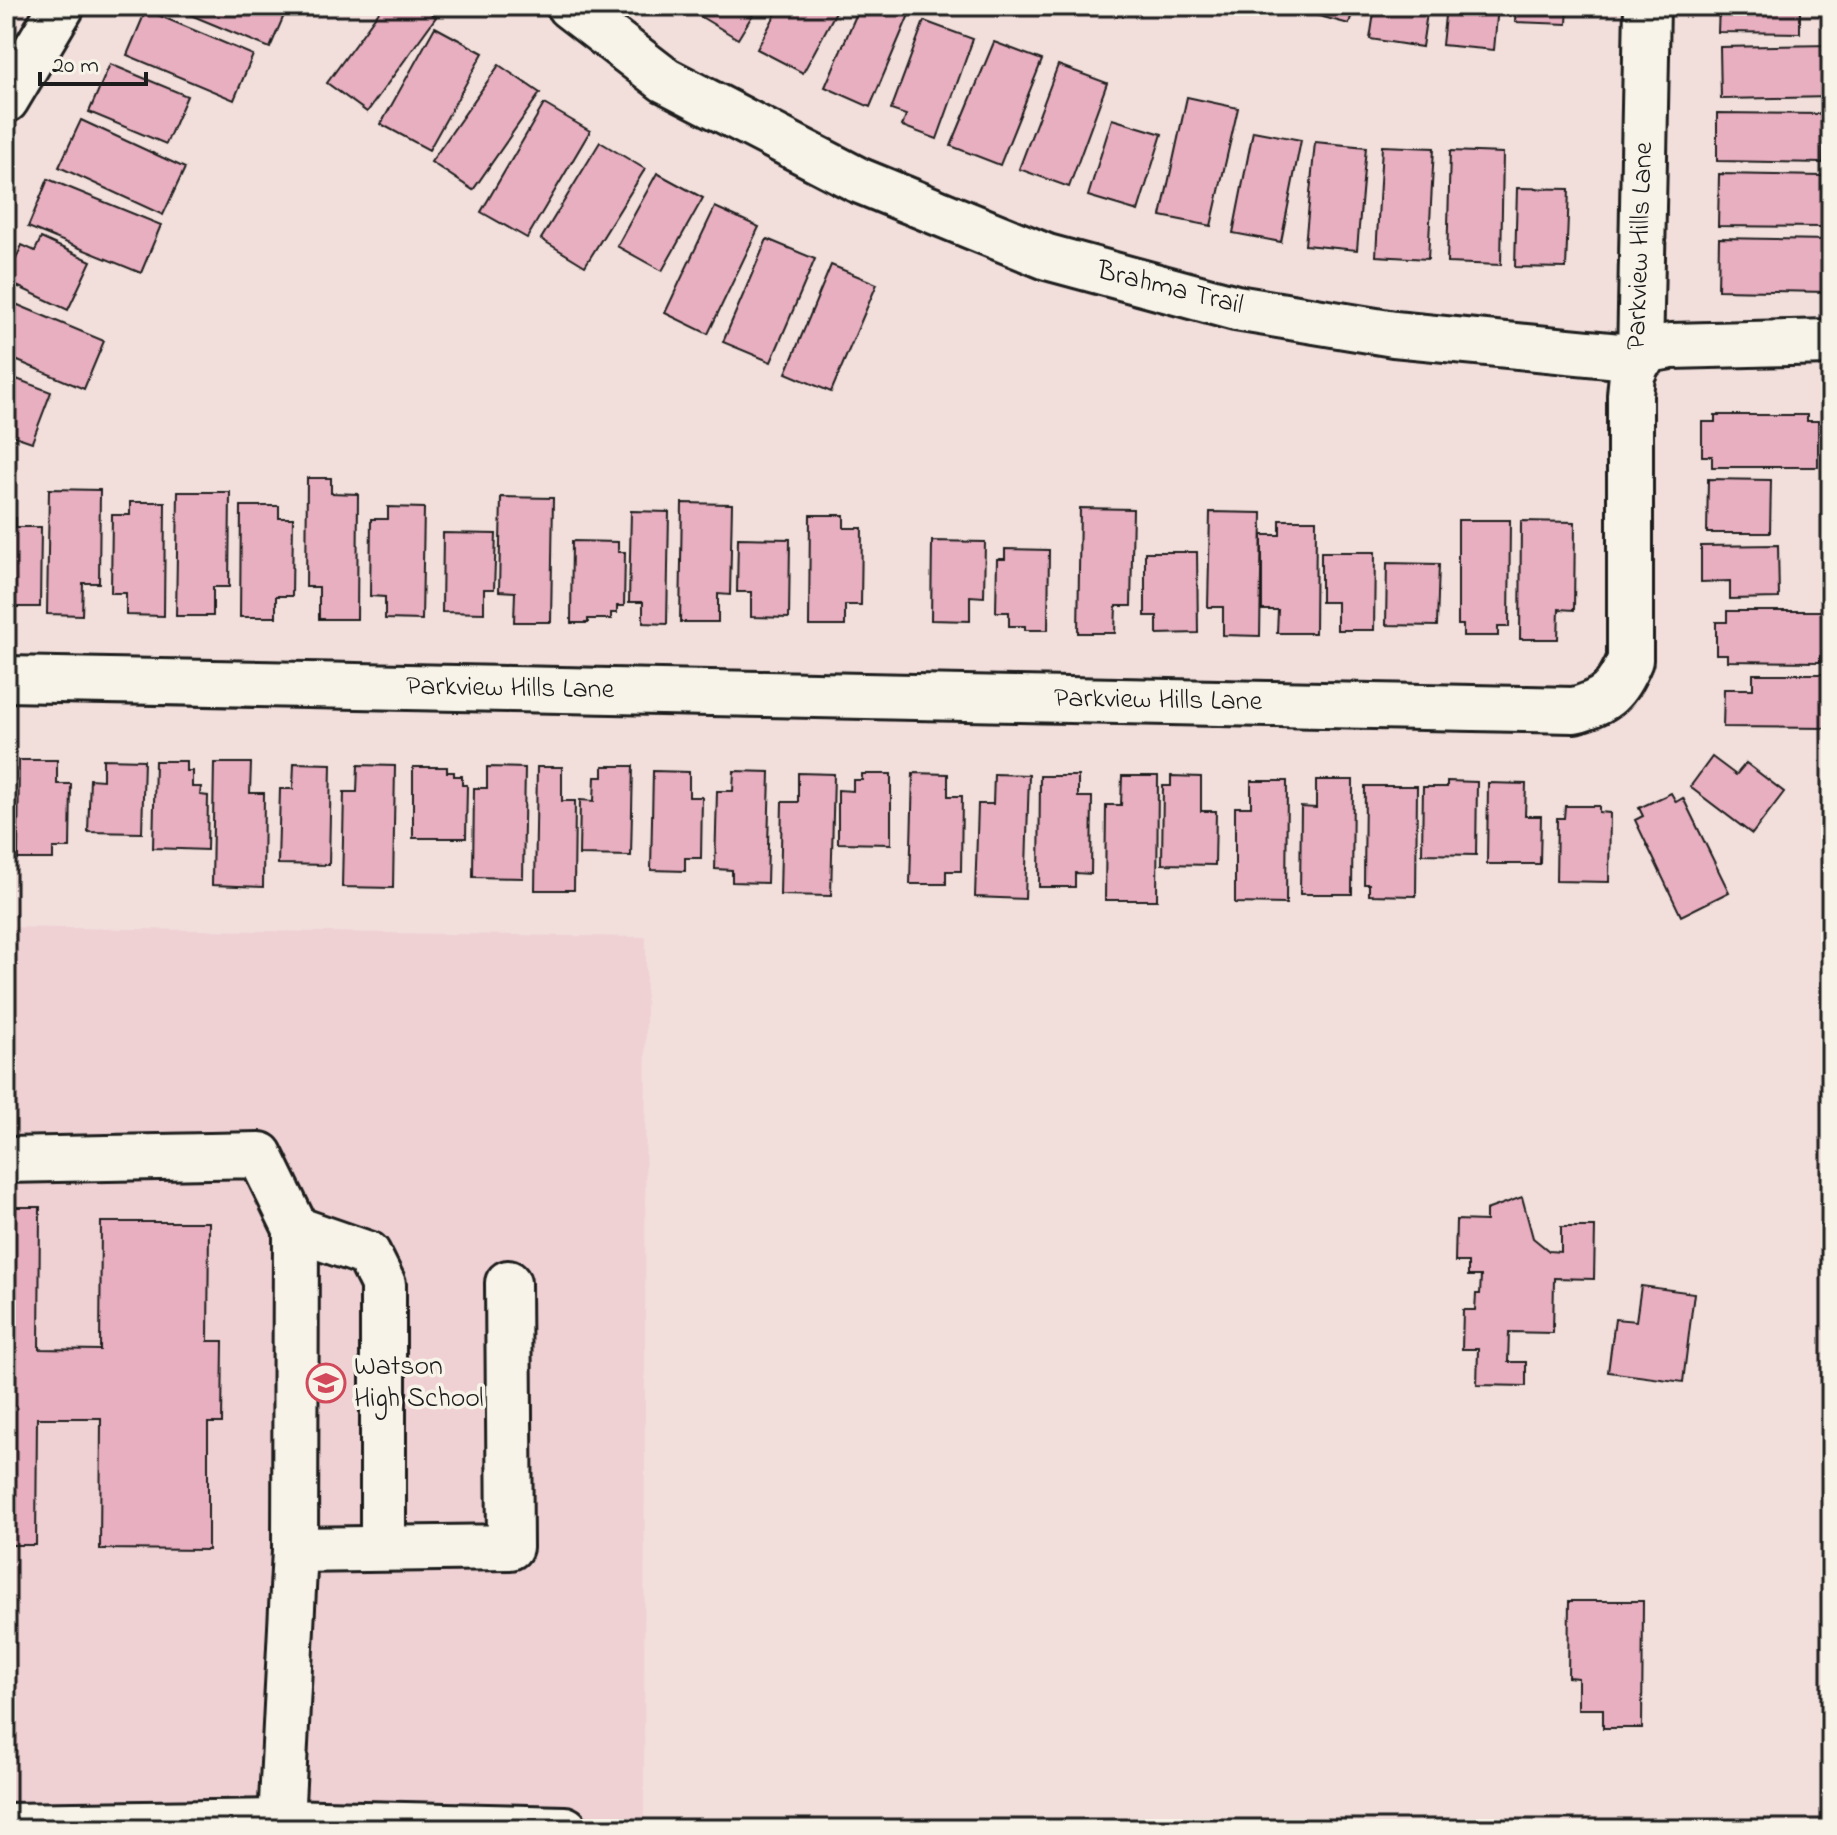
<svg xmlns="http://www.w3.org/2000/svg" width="1837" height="1835" font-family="'Indie Flower',sans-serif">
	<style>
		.built { fill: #efd1d4 }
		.building { fill: #e8afc1; stroke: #1c1c1c; stroke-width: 2 }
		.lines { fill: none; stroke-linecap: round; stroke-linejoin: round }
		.minor-casing { stroke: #1c1c1c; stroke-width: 50 }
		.minor { stroke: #f7f3e8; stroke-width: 44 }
		.labels { text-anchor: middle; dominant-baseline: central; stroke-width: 7; stroke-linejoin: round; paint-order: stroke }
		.street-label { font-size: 28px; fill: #1c1c1c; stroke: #f7f3e8 }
		.poi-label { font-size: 28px; fill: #1c1c1c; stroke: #f7f3e8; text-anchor: start }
	</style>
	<rect width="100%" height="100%" fill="#f2dfdc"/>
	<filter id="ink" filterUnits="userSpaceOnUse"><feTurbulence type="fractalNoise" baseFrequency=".0125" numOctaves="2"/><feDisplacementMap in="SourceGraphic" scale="16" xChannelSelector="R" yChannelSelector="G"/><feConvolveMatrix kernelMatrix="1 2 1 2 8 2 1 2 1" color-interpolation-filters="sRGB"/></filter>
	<g filter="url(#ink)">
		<!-- built -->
		<path class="built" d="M 6,927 L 646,937 L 644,1829 L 6,1829 Z"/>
		<!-- building -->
		<g class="building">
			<path d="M 169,6 L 288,6 L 270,48 Z"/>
			<path d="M 383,6 L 420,6 L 436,17 L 367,112 L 327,83 Z"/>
			<path d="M 697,6 L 758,6 L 738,39 L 693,12 Z"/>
			<path d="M 780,6 L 839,6 L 803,73 L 757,49 Z"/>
			<path d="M 860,6 L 901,6 L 911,10 L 870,107 L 825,87 Z"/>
			<path d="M 1302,6 L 1354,6 L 1349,24 L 1301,11 Z"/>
			<path d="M 1375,6 L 1428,6 L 1422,47 L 1370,39 Z"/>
			<path d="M 1446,6 L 1498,6 L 1494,50 L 1442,45 Z"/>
			<path d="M 1516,6 L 1568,6 L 1567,24 L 1515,22 Z"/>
			<path d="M 1719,6 L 1800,6 L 1800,33 L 1718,32 Z"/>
			<path d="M 146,10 L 253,55 L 234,100 L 127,55 Z"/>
			<path d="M 924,21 L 973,39 L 937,139 L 902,126 L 906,115 L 891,110 Z"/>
			<path d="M 435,27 L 483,53 L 429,150 L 381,124 Z"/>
			<path d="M 994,42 L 1042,60 L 1000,165 L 951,146 Z"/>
			<path d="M 1831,45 L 1831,97 L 1721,99 L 1720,47 Z"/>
			<path d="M 110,64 L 187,96 L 166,144 L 89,112 Z"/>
			<path d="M 499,65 L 540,93 L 473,190 L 431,162 Z"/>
			<path d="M 1058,65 L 1107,83 L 1069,187 L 1019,169 Z"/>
			<path d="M 1187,97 L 1238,108 L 1211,226 L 1161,216 Z"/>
			<path d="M 544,104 L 590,131 L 527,238 L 481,212 Z"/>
			<path d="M 1717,113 L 1824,114 L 1823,163 L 1717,161 Z"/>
			<path d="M 1112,119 L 1162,134 L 1138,211 L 1088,196 Z"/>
			<path d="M 81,120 L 185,168 L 163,215 L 59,167 Z"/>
			<path d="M 1253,131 L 1301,140 L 1281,242 L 1233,233 Z"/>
			<path d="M 600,142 L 645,169 L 585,266 L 541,239 Z"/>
			<path d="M 1315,142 L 1366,147 L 1357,250 L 1305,245 Z"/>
			<path d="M 1382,146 L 1434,148 L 1428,259 L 1376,256 Z"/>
			<path d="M 1450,151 L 1503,153 L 1501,265 L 1447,263 Z"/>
			<path d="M 657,173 L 703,198 L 662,271 L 617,246 Z"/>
			<path d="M 1719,174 L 1823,176 L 1822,227 L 1718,226 Z"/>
			<path d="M 48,179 L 161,225 L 141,273 L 28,227 Z"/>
			<path d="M 1517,188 L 1569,189 L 1566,268 L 1515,267 Z"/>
			<path d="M 715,207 L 759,227 L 708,334 L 665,313 Z"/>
			<path d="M 41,238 L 91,261 L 68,310 L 6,281 L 6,270 L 12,257 L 16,259 L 22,245 L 35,251 Z"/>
			<path d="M 1719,238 L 1830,240 L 1829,292 L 1718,290 Z"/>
			<path d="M 767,239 L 815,259 L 771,362 L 723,342 Z"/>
			<path d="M 831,265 L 877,284 L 831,392 L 786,373 Z"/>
			<path d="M 6,300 L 104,341 L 84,389 L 6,356 Z"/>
			<path d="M 6,375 L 51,392 L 32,442 L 6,433 Z"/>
			<path d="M 1715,415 L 1807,415 L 1807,421 L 1818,421 L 1818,467 L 1712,467 L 1712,456 L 1702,456 L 1702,422 L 1715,422 Z"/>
			<path d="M 307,478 L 331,478 L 331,493 L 358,494 L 357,619 L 319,619 L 319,587 L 306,587 Z"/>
			<path d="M 1708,479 L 1771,480 L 1770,533 L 1707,533 Z"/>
			<path d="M 49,489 L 100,490 L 99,583 L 83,583 L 82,615 L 47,614 Z"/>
			<path d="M 178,492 L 230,492 L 229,587 L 213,587 L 213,616 L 176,616 Z"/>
			<path d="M 501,497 L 553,498 L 551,622 L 514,622 L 515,592 L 499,591 Z"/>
			<path d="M 130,502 L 165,502 L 164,616 L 126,615 L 126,593 L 111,593 L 112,515 L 130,515 Z"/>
			<path d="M 682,503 L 732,504 L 730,595 L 718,594 L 718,622 L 680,622 Z"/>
			<path d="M 241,506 L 279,506 L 279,518 L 293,518 L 292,596 L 276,596 L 276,617 L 240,617 Z"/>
			<path d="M 388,507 L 424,508 L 422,620 L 385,619 L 385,597 L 370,596 L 371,519 L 388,519 Z"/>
			<path d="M 1080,508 L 1133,509 L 1131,606 L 1116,606 L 1115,633 L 1078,633 Z"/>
			<path d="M 631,511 L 669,512 L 667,624 L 643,623 L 643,602 L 629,602 Z"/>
			<path d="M 1210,512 L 1262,513 L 1260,636 L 1223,635 L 1223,607 L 1208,607 Z"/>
			<path d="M 810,515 L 844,515 L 844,528 L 862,528 L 861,605 L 845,605 L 845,626 L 809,626 Z"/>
			<path d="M 6,518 L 16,518 L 16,527 L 41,527 L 40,607 L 6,607 Z"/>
			<path d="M 1280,520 L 1316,520 L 1315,633 L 1277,633 L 1278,610 L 1262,610 L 1262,535 L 1280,535 Z"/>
			<path d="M 1458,520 L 1510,520 L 1509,627 L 1498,627 L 1498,636 L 1463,636 L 1463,625 L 1458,625 Z"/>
			<path d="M 1521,521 L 1575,522 L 1574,610 L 1559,609 L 1558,639 L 1520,639 Z"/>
			<path d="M 443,533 L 496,534 L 494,589 L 484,589 L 484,613 L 442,612 Z"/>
			<path d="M 738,538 L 790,539 L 789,618 L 751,617 L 751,592 L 737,592 Z"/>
			<path d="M 572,541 L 618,542 L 618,552 L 625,552 L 624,606 L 617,606 L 617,613 L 611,613 L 611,619 L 588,619 L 588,623 L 571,623 Z"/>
			<path d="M 932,541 L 985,542 L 984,597 L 970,596 L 970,621 L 931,620 Z"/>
			<path d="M 1778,545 L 1779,598 L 1730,599 L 1730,581 L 1701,582 L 1701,546 Z"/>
			<path d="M 1005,549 L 1049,550 L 1048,630 L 1025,630 L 1025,626 L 1009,626 L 1009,612 L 996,612 L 997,559 L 1005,559 Z"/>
			<path d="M 1145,552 L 1197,552 L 1198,633 L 1157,634 L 1157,616 L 1145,616 Z"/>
			<path d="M 1321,552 L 1375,552 L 1374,630 L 1337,630 L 1337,602 L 1321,602 Z"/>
			<path d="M 1387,563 L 1439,564 L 1437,626 L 1386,625 Z"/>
			<path d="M 1727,611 L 1831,611 L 1831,656 L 1820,656 L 1820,662 L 1727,661 L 1727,654 L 1716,654 L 1716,622 L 1727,622 Z"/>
			<path d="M 1753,674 L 1831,674 L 1831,728 L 1723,727 L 1724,689 L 1753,689 Z"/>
			<path d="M 1712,757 L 1736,775 L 1746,763 L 1784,792 L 1752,834 L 1690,787 Z"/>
			<path d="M 103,759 L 144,760 L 142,833 L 88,832 L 90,779 L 103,780 Z"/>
			<path d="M 19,760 L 57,760 L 57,784 L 71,784 L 70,848 L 53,848 L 53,859 L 18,859 Z"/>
			<path d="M 155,761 L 186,761 L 186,771 L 192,771 L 192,787 L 201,787 L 200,795 L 208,796 L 207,850 L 153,848 Z"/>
			<path d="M 214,763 L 251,763 L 250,793 L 264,793 L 263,887 L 212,885 Z"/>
			<path d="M 294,763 L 331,764 L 329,865 L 278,864 L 280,789 L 293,789 Z"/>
			<path d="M 358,765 L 395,766 L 393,888 L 342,887 L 344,792 L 357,792 Z"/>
			<path d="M 603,766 L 633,766 L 631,856 L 579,855 L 580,800 L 594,801 L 595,777 L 603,777 Z"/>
			<path d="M 413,767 L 447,767 L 447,772 L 454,772 L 454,776 L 462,776 L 462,785 L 467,785 L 466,838 L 413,838 Z"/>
			<path d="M 487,767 L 525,768 L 523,878 L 473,877 L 474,788 L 487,788 Z"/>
			<path d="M 537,767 L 562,767 L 562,801 L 575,801 L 574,890 L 535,890 Z"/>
			<path d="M 653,771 L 689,772 L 689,797 L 702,797 L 701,858 L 685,858 L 685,871 L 651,870 Z"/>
			<path d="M 734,771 L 770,772 L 767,883 L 732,882 L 732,870 L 715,869 L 717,791 L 733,791 Z"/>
			<path d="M 798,773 L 834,774 L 831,896 L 780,895 L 782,802 L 798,802 Z"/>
			<path d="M 913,773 L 948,774 L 948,796 L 962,796 L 961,871 L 946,871 L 946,884 L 910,884 Z"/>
			<path d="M 862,774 L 891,774 L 891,844 L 838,843 L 838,790 L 853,791 L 853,780 L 862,780 Z"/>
			<path d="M 994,774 L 1029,775 L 1025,899 L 975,897 L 978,804 L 993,804 Z"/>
			<path d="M 1040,776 L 1078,776 L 1078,797 L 1092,797 L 1091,874 L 1075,873 L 1075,887 L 1039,887 Z"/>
			<path d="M 1122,776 L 1158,776 L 1157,900 L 1105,900 L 1106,805 L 1121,805 Z"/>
			<path d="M 1171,776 L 1201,777 L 1201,811 L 1216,811 L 1215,865 L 1162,864 L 1163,786 L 1171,786 Z"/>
			<path d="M 1316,780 L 1353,780 L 1352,894 L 1300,894 L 1301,807 L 1316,808 Z"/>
			<path d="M 1251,781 L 1287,781 L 1286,904 L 1235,903 L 1235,807 L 1251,807 Z"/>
			<path d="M 1447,781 L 1477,782 L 1476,855 L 1422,854 L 1423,787 L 1447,787 Z"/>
			<path d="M 1488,783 L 1526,784 L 1525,816 L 1541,816 L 1540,864 L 1487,864 Z"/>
			<path d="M 1365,786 L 1417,786 L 1416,896 L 1369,895 L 1369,884 L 1364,884 Z"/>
			<path d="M 1671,793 L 1676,802 L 1683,798 L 1729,892 L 1681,916 L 1635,820 L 1643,816 L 1639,808 Z"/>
			<path d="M 1565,806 L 1599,806 L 1599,812 L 1610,813 L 1609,882 L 1556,881 L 1557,818 L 1564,818 Z"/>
			<path d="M 1522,1197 L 1533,1238 L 1549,1251 L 1561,1252 L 1561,1227 L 1595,1227 L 1594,1279 L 1554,1278 L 1553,1333 L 1509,1332 L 1508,1362 L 1526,1362 L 1526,1386 L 1477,1385 L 1478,1349 L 1462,1349 L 1463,1310 L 1475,1310 L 1476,1294 L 1480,1294 L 1481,1276 L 1468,1276 L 1468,1262 L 1455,1262 L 1456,1220 L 1486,1221 L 1486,1210 Z"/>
			<path d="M 6,1207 L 40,1207 L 39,1349 L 100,1350 L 101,1222 L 209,1222 L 208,1341 L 223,1341 L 222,1423 L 208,1423 L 208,1550 L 100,1549 L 101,1418 L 37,1418 L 36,1545 L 6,1545 Z"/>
			<path d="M 1641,1286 L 1694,1293 L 1683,1382 L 1608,1372 L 1615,1319 L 1636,1321 Z"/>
			<path d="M 1569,1601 L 1643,1601 L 1642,1728 L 1603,1728 L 1603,1709 L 1578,1709 L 1578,1678 L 1568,1677 Z"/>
		</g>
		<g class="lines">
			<defs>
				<g id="minor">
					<path d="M 569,6 L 665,80 L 858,180 L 1047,257 L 1236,308 L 1394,334 L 1640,358 L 1654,349 L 1671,346 L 1831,342"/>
					<path d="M 6,100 L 62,6"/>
					<path d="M 6,679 L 1574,710 C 1606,702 1617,691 1630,660 L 1630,395 L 1632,375 L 1640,358 L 1647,6"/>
					<path d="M 6,1160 L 260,1155 L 296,1229 L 295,1550 L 281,1822"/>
					<path d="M 296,1229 L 368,1254 L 383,1284 L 383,1548"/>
					<path d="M 295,1550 L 510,1547 L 508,1283"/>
					<path d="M 6,1826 L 281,1822 L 565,1829"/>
				</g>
			</defs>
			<!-- minor casing -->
			<use href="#minor" class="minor-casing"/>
			<!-- minor -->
			<use href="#minor" class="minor"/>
		</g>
	</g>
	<!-- icons -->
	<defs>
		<symbol id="school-ring" viewBox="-11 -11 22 22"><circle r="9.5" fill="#f7f3e8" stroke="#d1495b" stroke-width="1.5"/><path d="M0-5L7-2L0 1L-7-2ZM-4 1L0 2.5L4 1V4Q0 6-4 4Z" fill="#d1495b"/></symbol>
	</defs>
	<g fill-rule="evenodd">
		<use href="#school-ring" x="304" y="1361" width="44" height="44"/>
	</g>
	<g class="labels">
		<!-- street labels -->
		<g class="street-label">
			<text transform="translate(1641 246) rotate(-88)">Parkview Hills Lane</text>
			<text transform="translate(1170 289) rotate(14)">Brahma Trail</text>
			<text transform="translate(510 689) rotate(1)">Parkview Hills Lane</text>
			<text transform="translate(1158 701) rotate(1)">Parkview Hills Lane</text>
		</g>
		<!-- poi labels -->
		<g class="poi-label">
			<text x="354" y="1367">Watson<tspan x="354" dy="32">High School</tspan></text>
		</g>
	</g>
	<!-- margin -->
	<rect width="1837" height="1835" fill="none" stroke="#f7f3e8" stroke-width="32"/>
	<rect x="16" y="16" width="1805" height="1803" fill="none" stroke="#1c1c1c" stroke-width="3" filter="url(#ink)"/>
	<!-- scale -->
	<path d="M40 72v12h106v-12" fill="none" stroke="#1c1c1c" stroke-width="4"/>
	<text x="52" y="72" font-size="24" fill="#1c1c1c" stroke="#f7f3e8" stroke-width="6" paint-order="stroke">20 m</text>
</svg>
